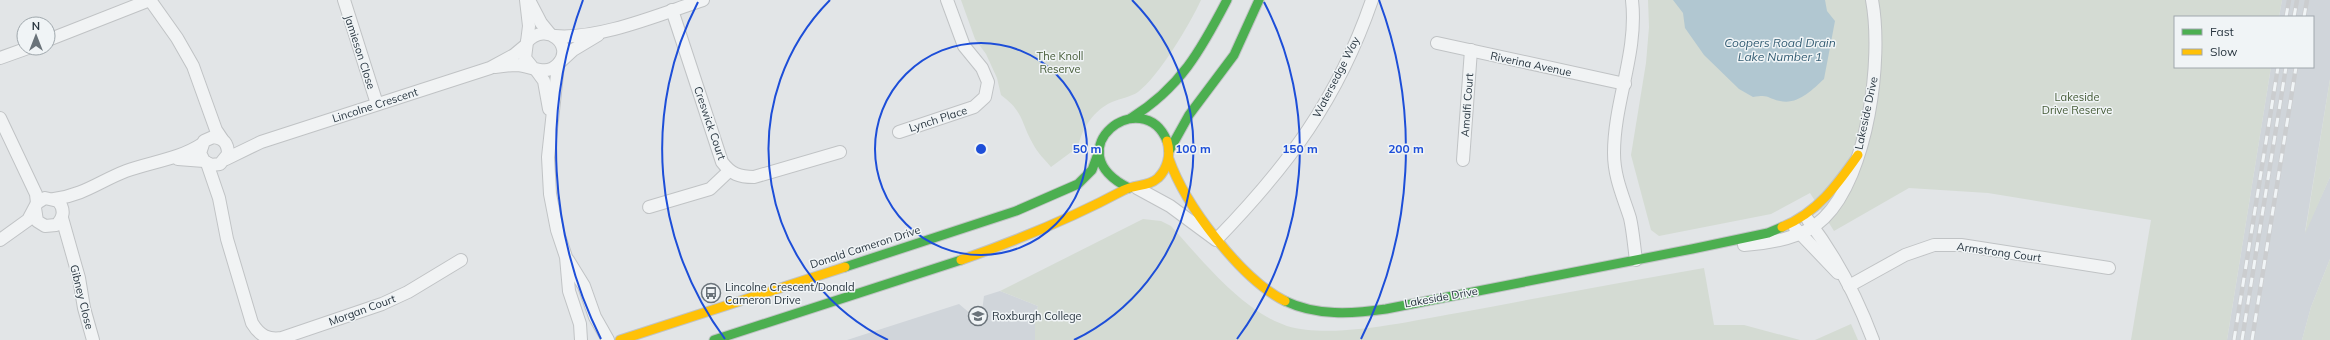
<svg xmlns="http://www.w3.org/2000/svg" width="2330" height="340" font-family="Mulish,sans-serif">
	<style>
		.built { fill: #d0d5da }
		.green { fill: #d4dbd3 }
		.water { fill: #b1c7d1 }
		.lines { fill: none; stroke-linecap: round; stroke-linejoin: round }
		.street-casing { stroke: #c0c3c5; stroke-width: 14 }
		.fast-casing { stroke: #c0c3c5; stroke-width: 11 }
		.slow-casing { stroke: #c0c3c5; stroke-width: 11 }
		.street { stroke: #f1f3f4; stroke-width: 12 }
		.fast { stroke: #4caf50; stroke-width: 9 }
		.slow { stroke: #ffc107; stroke-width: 9 }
		.rail-casing { stroke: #cbcdcf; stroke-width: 4.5 }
		.rail { stroke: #f0f4f6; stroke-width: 3; stroke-dasharray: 9; stroke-linecap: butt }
		.ring { fill: none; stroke: #1d4ed8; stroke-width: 2 }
		.labels { text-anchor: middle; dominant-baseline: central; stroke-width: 3; stroke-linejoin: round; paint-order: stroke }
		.street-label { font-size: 11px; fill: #293640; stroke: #f0f4f6 }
		.park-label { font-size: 11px; fill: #455b37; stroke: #f0f4f6 }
		.poi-label { font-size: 11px; fill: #293640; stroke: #f0f4f6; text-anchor: start }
		.water-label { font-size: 12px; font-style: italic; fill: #345d73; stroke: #f0f4f6 }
		.centre { fill: #1d4ed8; stroke: #f0f4f6; stroke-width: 2 }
		.ring-label { font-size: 12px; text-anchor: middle; font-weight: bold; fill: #1d4ed8; stroke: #f0f4f6; stroke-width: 3; stroke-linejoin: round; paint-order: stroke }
	</style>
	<rect width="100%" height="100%" fill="#e2e5e7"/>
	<!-- built -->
	<g class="built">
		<path d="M 2282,0 L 2330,0 L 2330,79 L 2305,232 L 2330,177 L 2330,259 L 2311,307 L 2302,340 L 2227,340 L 2271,67 L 2313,67 L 2313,17 L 2279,17 Z"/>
		<path d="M 1000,291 L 1038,306 L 1035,318 L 1035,340 L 847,340 L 959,304 L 971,314 L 982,311 L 984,296 Z"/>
	</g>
	<!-- green -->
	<g class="green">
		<path d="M 961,0 L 1201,0 C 1190,24 1159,76 1138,92 C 1131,97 1121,98 1112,102 C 1094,110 1082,128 1078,147 L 1051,167 C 1045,160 1037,152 1033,144 C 1020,121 1024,112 1001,95 L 997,78 L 986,54 L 975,39 Z"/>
		<path d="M 1648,0 L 2282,0 L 2279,17 L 2175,17 L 2175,67 L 2271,67 L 2227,340 L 2131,340 L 2151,220 L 1988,193 L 1909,188 L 1834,231 L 1810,193 L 1771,214 L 1659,236 L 1651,230 L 1631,155 L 1646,63 L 1649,27 Z"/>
		<path d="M 2330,79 L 2330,177 L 2305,234 Z"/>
		<path d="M 1143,219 L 1161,221 L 1171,226 C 1202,260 1242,311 1287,326 C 1334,340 1414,320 1463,312 C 1543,297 1623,282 1704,268 L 1714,325 L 1744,325 L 1800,340 L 1035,340 L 1035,318 L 1038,306 L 1000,291 Z"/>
		<path d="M 2330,259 L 2330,340 L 2302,340 L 2311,307 Z"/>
		<path d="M 1851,324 L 1858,340 L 1815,340 Z"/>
	</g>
	<!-- water -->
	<path class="water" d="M 1673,0 L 1825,0 L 1827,11 L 1835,21 L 1824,79 C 1812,90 1798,105 1780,101 C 1766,98 1770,94 1753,97 L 1739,89 L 1704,55 L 1685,28 L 1683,13 Z"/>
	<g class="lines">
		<defs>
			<g id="street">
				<path d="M 150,0 L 177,38 L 193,66 L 216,130 L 222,139"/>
				<path d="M 344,0 L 377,104"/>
				<path d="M 526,0 L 529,26 L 527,42"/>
				<path d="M 529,0 L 541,23 L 550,34"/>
				<path d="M 1632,0 C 1638,53 1614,101 1614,153 C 1614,177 1623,196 1630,218 C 1633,231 1634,246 1636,260"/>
				<path d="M 672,10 L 722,162 C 731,174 739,177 754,177 L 840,152"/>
				<path d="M 555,36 C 599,40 660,14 703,0"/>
				<path d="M 48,40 L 150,0"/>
				<path d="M 1437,43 L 1625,84"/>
				<path d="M 0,58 L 28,48"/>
				<path d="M 560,62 L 573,50 L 598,35"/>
				<path d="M 558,65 L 548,157 L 550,194 L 557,230 L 566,257 L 569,291 L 580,324 L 581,340"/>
				<path d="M 495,67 C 502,66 510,65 517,65 C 532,66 546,77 558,64 C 575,46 547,20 527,42 L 525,58 L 533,68"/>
				<path d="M 536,70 L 544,81 L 549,109"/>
				<path d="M 0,118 L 36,194 L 37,203"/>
				<path d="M 899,132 L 974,107 L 985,97 L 988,82 L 982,68 L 964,46 L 947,0"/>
				<path d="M 178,159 L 204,161 L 211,165 L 220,164 L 228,154 C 228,143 223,138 213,137 L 204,141 L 200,153 L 204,161"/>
				<path d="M 226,159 L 261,142 L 490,68 L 514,55 L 526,45"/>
				<path d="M 1463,160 L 1471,50"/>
				<path d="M 207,163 L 219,198 L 227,239 L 252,323 C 260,336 268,340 282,338 L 382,304 L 408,292 L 461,260"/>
				<path d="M 1137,188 L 1170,206 L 1216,240 C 1288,166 1338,99 1372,0"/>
				<path d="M 54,199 C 84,195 100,181 126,171 C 151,162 179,159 202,144"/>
				<path d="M 649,207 L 710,189 L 729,171"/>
				<path d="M 62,218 L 79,278 L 84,308 L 93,340"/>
				<path d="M 1808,220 C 1836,257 1857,297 1873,340"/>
				<path d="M 1795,228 L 1838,273"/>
				<path d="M 0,240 L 28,220 L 37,203 L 45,198 L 58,201 C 65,209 64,218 56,225 L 45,226 L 37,221 L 35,208"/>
				<path d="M 1744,245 C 1771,243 1804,238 1824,218 C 1868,175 1883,59 1872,0"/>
				<path d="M 568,260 L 584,286 L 595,317 L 608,340"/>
				<path d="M 1849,286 L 1905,255 L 1934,245 L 1961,245 L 2109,268"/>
			</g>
			<g id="fast">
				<path d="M 1131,118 C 1180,88 1201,50 1227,0"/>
				<path d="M 1169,151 L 1189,115 L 1234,55 L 1259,0"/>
				<path d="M 1129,188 C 1053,150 1143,83 1167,141"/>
				<path d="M 845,267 L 1016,211 L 1078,184 L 1092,170 L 1099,151"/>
				<path d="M 1285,301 C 1316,316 1352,314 1386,309 L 1692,249 L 1768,233 L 1782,227"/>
				<path d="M 714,340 L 961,260"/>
			</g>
			<g id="slow">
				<path d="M 1169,159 C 1185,205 1241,279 1285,301"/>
				<path d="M 1782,227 C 1817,213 1837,185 1858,155"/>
				<path d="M 961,260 C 1018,240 1072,218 1124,190 C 1136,184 1148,187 1158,178 C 1168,168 1171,154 1167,141"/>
				<path d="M 620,340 L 845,267"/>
			</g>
		</defs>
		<!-- street casing -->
		<use href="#street" class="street-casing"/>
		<!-- fast casing -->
		<use href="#fast" class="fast-casing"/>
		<!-- slow casing -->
		<use href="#slow" class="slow-casing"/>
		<!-- street -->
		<use href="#street" class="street"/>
		<!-- fast -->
		<use href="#fast" class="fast"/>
		<!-- slow -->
		<use href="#slow" class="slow"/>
		<defs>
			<g id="rail">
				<path d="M 2286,17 L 2289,0"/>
				<path d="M 2294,17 L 2297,0"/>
				<path d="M 2304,17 L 2307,0"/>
				<path d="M 2234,340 L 2278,67"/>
				<path d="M 2242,340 L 2286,67"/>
				<path d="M 2252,340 L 2296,67"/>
			</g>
		</defs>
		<!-- rail casing -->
		<use href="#rail" class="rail-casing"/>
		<!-- rail -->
		<use href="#rail" class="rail"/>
	</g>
	<!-- distance rings -->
	<g class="ring">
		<circle cx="981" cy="149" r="106"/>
		<path d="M888 340A212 212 0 0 1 830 0M1132 0A212 212 0 0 1 1074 340"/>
		<path d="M725 339A319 319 0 0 1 698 2M1264 2A319 319 0 0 1 1237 339"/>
		<path d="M601 339A425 425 0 0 1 583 0M1379 0A425 425 0 0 1 1361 339"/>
	</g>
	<!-- icons -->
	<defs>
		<symbol id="bus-ring" viewBox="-11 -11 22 22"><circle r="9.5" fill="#f0f4f6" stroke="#6a737a" stroke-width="1.5"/><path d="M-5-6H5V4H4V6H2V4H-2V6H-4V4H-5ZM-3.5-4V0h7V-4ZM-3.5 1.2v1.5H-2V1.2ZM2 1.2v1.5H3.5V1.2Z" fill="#6a737a"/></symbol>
		<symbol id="school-ring" viewBox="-11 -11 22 22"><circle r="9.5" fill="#f0f4f6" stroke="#6a737a" stroke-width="1.5"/><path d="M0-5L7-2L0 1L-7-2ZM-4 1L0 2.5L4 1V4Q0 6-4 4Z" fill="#6a737a"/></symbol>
	</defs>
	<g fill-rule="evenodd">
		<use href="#bus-ring" x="700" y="282" width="22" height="22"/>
		<use href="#school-ring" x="967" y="305" width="22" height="22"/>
	</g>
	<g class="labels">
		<!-- street labels -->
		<g class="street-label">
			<text transform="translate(360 52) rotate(72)">Jamieson Close</text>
			<text transform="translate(1531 64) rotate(12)">Riverina Avenue</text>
			<text transform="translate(1336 77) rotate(-63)">Watersedge Way</text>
			<text transform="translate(375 105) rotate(-18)">Lincolne Crescent</text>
			<text transform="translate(1467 105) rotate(-86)">Amalfi Court</text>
			<text transform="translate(1866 113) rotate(-78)">Lakeside Drive</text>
			<text transform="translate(938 119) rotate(-18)">Lynch Place</text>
			<text transform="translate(710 123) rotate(71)">Creswick Court</text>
			<text transform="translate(865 247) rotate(-18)">Donald Cameron Drive</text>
			<text transform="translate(1999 252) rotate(8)">Armstrong Court</text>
			<text transform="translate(82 297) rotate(76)">Gibney Close</text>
			<text transform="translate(1441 297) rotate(-10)">Lakeside Drive</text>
			<text transform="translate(362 310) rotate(-20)">Morgan Court</text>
		</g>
		<!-- park labels -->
		<g class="park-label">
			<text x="1060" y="56">The Knoll<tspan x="1060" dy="13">Reserve</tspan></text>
			<text x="2077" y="97">Lakeside<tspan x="2077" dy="13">Drive Reserve</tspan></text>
		</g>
		<!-- poi labels -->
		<g class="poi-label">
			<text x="725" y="287">Lincolne Crescent/Donald<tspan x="725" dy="13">Cameron Drive</tspan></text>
			<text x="992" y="316">Roxburgh College</text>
		</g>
		<!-- water labels -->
		<g class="water-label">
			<text x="1780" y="42">Coopers Road Drain<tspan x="1780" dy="14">Lake Number 1</tspan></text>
		</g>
	</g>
	<circle cx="981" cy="149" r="6" class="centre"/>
	<g class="ring-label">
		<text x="1087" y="153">50 m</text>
		<text x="1193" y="153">100 m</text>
		<text x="1300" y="153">150 m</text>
		<text x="1406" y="153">200 m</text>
	</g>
	<!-- legend -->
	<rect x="2174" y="16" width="140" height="52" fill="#f0f4f6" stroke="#a0a8ad"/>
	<rect x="2182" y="29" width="20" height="6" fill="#4caf50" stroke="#a0a8ad"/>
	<text x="2210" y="36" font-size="12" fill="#293640">Fast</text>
	<rect x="2182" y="49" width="20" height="6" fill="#ffc107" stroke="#a0a8ad"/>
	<text x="2210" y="56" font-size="12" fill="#293640">Slow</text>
	<!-- north arrow -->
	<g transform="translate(36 36)"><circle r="19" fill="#f0f4f6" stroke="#a0a8ad"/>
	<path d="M0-3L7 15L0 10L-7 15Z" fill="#6a737a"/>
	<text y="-6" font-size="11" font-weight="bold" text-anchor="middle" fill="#293640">N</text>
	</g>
</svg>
